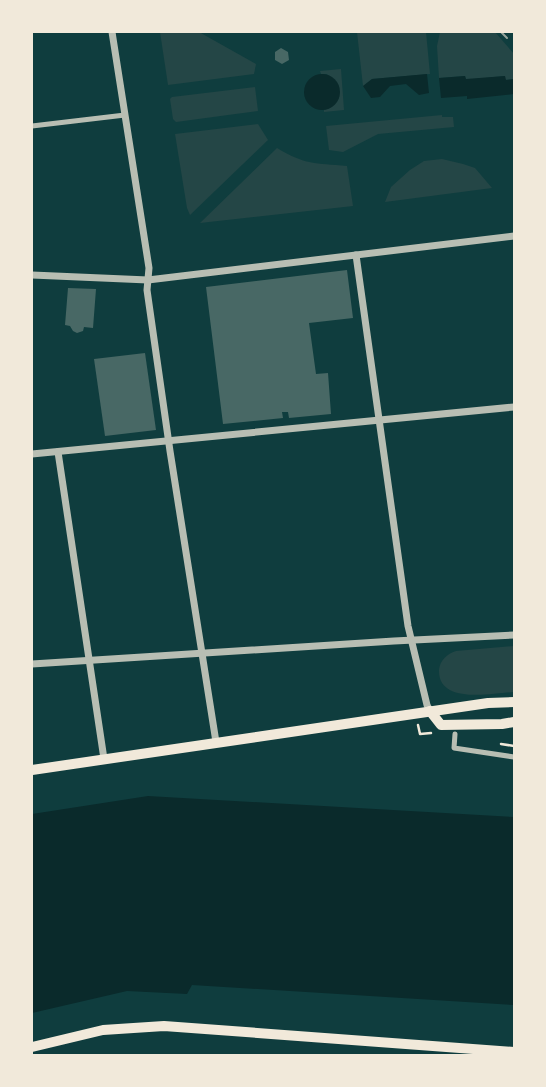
<svg xmlns="http://www.w3.org/2000/svg" width="546" height="1087" font-family="'Public Sans',sans-serif">
	<style>
		.green { fill: #244646 }
		.water { fill: #0a2a2b }
		.building { fill: #486865 }
		.lines { fill: none; stroke-linecap: round; stroke-linejoin: round }
		.path { stroke: #f1e9da; stroke-width: 2.5 }
		.pedestrian { stroke: #b8beb3; stroke-width: 5 }
		.minor { stroke: #b8beb3; stroke-width: 7 }
		.primary { stroke: #f1e9da; stroke-width: 10 }
		.tram { stroke: #97a49c; stroke-width: 2 }
	</style>
	<rect width="100%" height="100%" fill="#0f3d3e"/>
	<!-- green -->
	<g class="green">
		<path d="M 160,32 L 199,32 L 256,64 L 254,74 L 168,85 Z"/>
		<path d="M 357,32 L 426,32 L 430,74 L 372,79 L 363,86 Z"/>
		<path d="M 440,32 L 495,32 L 514,54 L 514,79 L 505,80 L 504,76 L 466,80 L 465,76 L 439,78 L 437,46 Z"/>
		<path d="M 341,69 L 344,110 L 324,112 L 324,110 C 332,107 336,104 339,97 L 327,74 L 321,74 L 320,71 Z"/>
		<path d="M 255,87 L 258,111 L 176,122 L 173,119 L 170,99 L 172,97 Z"/>
		<path d="M 442,115 L 442,117 L 453,117 L 454,127 L 378,134 L 343,152 L 329,150 L 326,126 Z"/>
		<path d="M 258,124 L 268,140 L 190,215 L 187,208 L 175,134 Z"/>
		<path d="M 277,148 C 305,165 315,163 347,166 L 353,206 L 200,223 Z"/>
		<path d="M 442,159 L 463,164 L 475,168 L 492,188 L 385,202 L 391,187 L 410,170 L 424,161 Z"/>
		<path d="M 514,646 L 514,692 C 493,693 438,705 439,670 C 440,660 447,654 456,651 Z"/>
	</g>
	<!-- water -->
	<g class="water">
		<path d="M 427,74 L 429,93 L 419,95 L 406,84 L 390,86 L 380,97 L 371,98 L 363,86 L 372,79 Z"/>
		<circle cx="322" cy="92" r="18"/>
		<path d="M 465,76 L 466,79 L 505,76 L 506,80 L 514,79 L 514,94 L 467,99 L 467,96 L 441,98 L 439,78 Z"/>
		<path d="M 148,796 L 514,817 L 514,1005 L 192,985 L 187,994 L 127,991 L 32,1013 L 32,814 Z"/>
	</g>
	<!-- building -->
	<g class="building">
		<path d="M 281,48 L 288,52 L 289,60 L 282,64 L 275,60 L 275,52 Z"/>
		<path d="M 347,270 L 353,318 L 309,323 L 316,374 L 328,373 L 331,414 L 289,418 L 288,412 L 282,412 L 283,418 L 223,424 L 206,287 Z"/>
		<path d="M 68,288 L 96,289 L 93,328 L 84,327 L 83,331 L 77,333 L 73,331 L 70,326 L 65,325 Z"/>
		<path d="M 145,353 L 156,430 L 105,436 L 94,359 Z"/>
	</g>
	<g class="lines">
		<!-- path -->
		<g class="path">
			<path d="M 418,725 L 420,734 L 431,733"/>
			<path d="M 501,744 L 514,746"/>
		</g>
		<!-- pedestrian -->
		<g class="pedestrian">
			<path d="M 32,126 L 125,115"/>
			<path d="M 455,734 L 454,748 L 514,757"/>
		</g>
		<!-- minor -->
		<g class="minor">
			<path d="M 112,32 L 149,268 L 147,290 L 170,451 L 216,742"/>
			<path d="M 356,255 L 408,626 L 427,705 L 430,711"/>
			<path d="M 32,275 L 148,280 L 514,236"/>
			<path d="M 58,452 L 104,759"/>
			<path d="M 32,454 L 514,407"/>
			<path d="M 32,664 L 394,641 L 514,635"/>
		</g>
		<!-- primary -->
		<g class="primary">
			<path d="M 430,711 L 441,725 L 502,724 L 514,722"/>
			<path d="M 32,770 L 488,703 L 514,702"/>
			<path d="M 32,1047 L 103,1030 L 164,1026 L 514,1052"/>
		</g>
		<!-- tram -->
		<path class="tram" d="M 501,32 L 507,38"/>
	</g>
	<!-- border -->
	<rect width="546" height="1087" fill="none" stroke="#f1e9da" stroke-width="66"/>
</svg>
